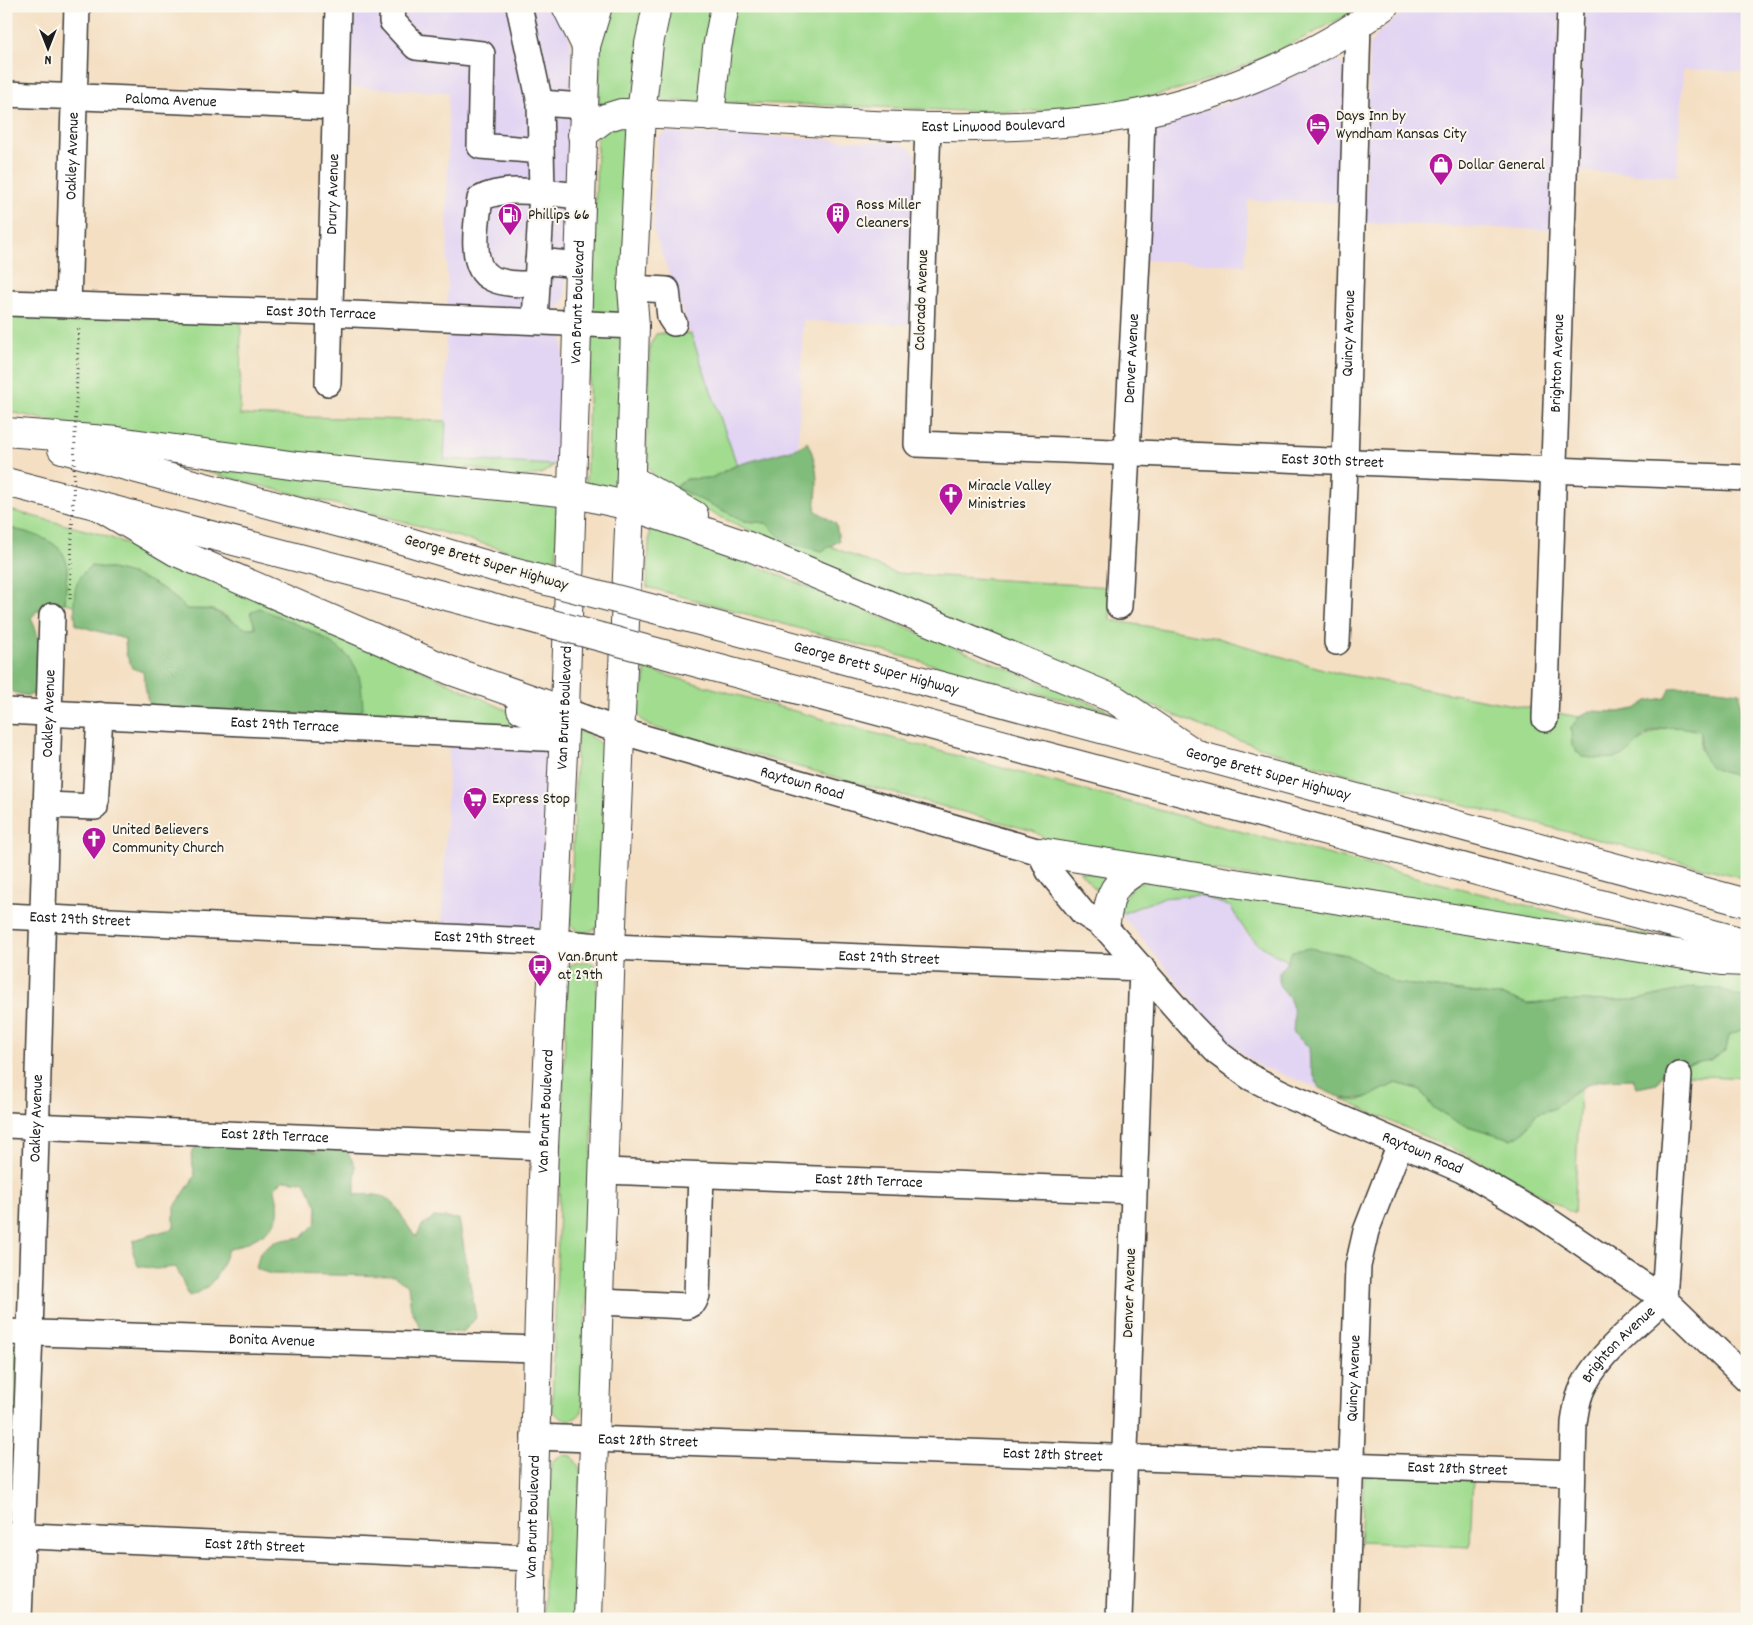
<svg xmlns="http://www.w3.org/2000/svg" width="1753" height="1625" font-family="Dekko,sans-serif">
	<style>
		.built { fill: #e2d4f3 }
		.green { fill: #a1dc8f; stroke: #5e7c56 }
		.forest { fill: #80bc7a; stroke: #4e6c4b }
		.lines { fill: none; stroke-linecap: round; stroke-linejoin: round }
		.minor-casing { stroke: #3c3935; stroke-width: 28 }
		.major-casing { stroke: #3c3935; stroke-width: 30 }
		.highway-casing { stroke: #3c3935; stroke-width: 30 }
		.path { stroke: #3c3935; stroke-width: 3; stroke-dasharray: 1 4; stroke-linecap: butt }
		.minor { stroke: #fff; stroke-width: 25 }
		.major { stroke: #fff; stroke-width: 28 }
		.highway { stroke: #fff; stroke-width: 28 }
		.highway-bridge-casing { stroke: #3c3935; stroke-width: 30; stroke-linecap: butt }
		.path-bridge { stroke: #3c3935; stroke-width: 3; stroke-dasharray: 1 4; stroke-linecap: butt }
		.highway-bridge { stroke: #fff; stroke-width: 28 }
		.labels { text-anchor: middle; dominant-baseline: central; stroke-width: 4; stroke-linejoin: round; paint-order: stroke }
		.street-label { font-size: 16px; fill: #1c1c1c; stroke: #fbf7ec }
		.poi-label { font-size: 16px; fill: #1c1c1c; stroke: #fbf7ec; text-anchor: start }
	</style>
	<rect width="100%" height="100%" fill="#fbf7ec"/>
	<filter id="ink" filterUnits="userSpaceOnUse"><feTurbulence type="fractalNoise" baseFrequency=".02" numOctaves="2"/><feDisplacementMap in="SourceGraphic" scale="10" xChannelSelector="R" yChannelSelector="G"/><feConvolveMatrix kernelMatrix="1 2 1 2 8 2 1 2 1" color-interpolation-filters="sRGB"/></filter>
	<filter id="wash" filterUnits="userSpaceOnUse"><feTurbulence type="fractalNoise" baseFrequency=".0096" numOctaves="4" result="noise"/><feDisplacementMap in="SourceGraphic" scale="20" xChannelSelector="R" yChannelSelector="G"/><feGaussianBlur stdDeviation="1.12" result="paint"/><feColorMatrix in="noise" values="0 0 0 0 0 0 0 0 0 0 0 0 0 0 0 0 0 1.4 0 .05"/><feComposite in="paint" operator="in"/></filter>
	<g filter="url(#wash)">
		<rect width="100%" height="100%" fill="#f4dfc3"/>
		<!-- built -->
		<g class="built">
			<path d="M 175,6 L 328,6 L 328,12 Z"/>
			<path d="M 351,6 L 554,6 L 567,31 L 572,51 L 565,298 L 560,307 L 551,311 L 447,307 L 448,92 L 351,87 Z"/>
			<path d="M 1411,6 L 1560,6 L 1552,230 L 1364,223 L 1370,44 L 1378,33 Z"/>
			<path d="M 1584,6 L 1747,6 L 1747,72 L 1683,69 L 1677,176 L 1578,171 Z"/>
			<path d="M 1331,60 L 1342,63 L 1347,71 L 1343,203 L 1248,200 L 1245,265 L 1144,260 L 1152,135 L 1161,128 L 1177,120 L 1250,95 Z"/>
			<path d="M 667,132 L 897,143 L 910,148 L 916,156 L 910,325 L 803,321 L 798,448 L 737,465 L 653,229 L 656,152 L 659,137 Z"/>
			<path d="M 446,332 L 556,334 L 563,339 L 560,455 L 554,465 L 444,459 Z"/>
			<path d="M 449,743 L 541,747 L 546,752 L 542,920 L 538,928 L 531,931 L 442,928 Z"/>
			<path d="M 1199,895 L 1231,907 L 1245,932 L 1266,950 L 1288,961 L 1279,972 L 1279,985 L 1291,999 L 1295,1016 L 1293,1033 L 1309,1046 L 1310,1066 L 1319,1088 L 1259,1066 L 1241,1052 L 1220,1033 L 1121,914 L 1162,898 Z"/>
		</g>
		<!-- green -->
		<g class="green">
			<path d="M 581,6 L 1364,6 C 1294,44 1219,82 1141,99 C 1054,118 963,111 874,107 C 794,104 713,102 633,100 L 617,490 L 586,487 L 600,61 Z"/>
			<path d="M 6,314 L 241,322 L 240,415 L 446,421 L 444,459 L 554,465 L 542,474 L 510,479 L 474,468 L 413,469 L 114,435 L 6,411 Z"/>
			<path d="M 670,332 L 691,334 L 737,465 L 711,478 L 687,479 L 675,487 L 745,521 L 766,523 L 785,542 L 822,551 L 830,546 L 895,573 L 1111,587 L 1110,620 L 1218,638 L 1337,673 L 1579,717 L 1571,728 L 1572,746 L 1624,755 C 1649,733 1666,719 1701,732 L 1700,750 L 1722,772 L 1747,777 L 1747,879 L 1309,764 L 1213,731 L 918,608 L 664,491 L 646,464 L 650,345 L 656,334 Z"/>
			<path d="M 138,455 L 554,500 L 558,507 L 556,564 L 387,517 Z"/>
			<path d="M 6,509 L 100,534 L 164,557 L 345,634 L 536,724 L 532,732 L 497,724 L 356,714 L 363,709 L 351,660 L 321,636 L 274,615 C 238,642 245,622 213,610 C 205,608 194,610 186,609 C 162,581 127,570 91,566 C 77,577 76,587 75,605 L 65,603 C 65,591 67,580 67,568 C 67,539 27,533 6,527 Z"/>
			<path d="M 650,522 L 1122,716 L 647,587 Z"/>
			<path d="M 645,669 C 1000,770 1358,864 1717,953 L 1054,844 L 1033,831 L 649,726 C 634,716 632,702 639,685 L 645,683 Z"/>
			<path d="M 583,732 L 606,747 L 600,924 C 590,934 579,936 570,924 L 577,733 Z"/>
			<path d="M 1079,871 L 1112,878 L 1101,895 Z"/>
			<path d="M 1152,880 L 1747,976 L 1747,999 L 1693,987 L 1637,1000 L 1568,1001 L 1527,1004 L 1509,997 L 1396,983 L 1380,976 L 1292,951 L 1288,961 C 1256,945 1248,938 1231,907 L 1199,895 L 1162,898 L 1121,914 L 1120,902 L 1136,883 Z"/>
			<path d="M 578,962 L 590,962 L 598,968 L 582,1412 C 572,1424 561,1422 552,1409 L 567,975 L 570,966 Z"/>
			<path d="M 1743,1029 L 1747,1036 L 1747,1078 L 1662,1074 L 1665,1069 L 1710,1060 L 1726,1050 L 1729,1035 Z"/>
			<path d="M 1396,1083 L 1421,1090 L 1432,1107 L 1461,1124 L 1511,1139 L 1523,1133 L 1536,1114 L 1555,1108 L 1580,1089 L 1574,1214 L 1493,1167 L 1341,1099 L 1358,1101 Z"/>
			<path d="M 6,1342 L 16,1344 L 18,1350 L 15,1435 L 6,1434 Z"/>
			<path d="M 562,1455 L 572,1456 L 579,1467 L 581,1477 L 575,1619 L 544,1619 L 549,1473 L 552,1461 Z"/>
			<path d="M 1364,1475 L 1473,1476 L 1470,1547 L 1360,1542 Z"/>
		</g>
		<!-- forest -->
		<g class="forest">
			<path d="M 807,442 C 819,464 818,485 815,510 L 836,524 L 839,541 L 822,551 L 785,542 L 766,523 L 745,521 L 674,487 L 687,479 L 711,478 L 737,465 L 798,448 Z"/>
			<path d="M 6,527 C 27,533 67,539 67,568 C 67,580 65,591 65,603 L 37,611 L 31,618 C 42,642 45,665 41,691 L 28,696 L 12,692 L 6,684 Z"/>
			<path d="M 91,566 C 127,570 162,581 186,609 L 212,610 L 245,628 L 256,628 L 250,613 L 259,608 C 286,620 343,640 356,668 C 362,680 362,696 363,709 L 356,714 L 326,715 L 152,709 L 147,698 L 143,672 L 132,668 L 126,654 L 125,639 L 76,625 C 74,601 70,581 91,566 Z"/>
			<path d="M 1694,686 L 1740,692 L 1740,718 L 1744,731 L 1747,732 L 1747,777 C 1714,771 1699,770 1701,732 C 1685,726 1663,725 1648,734 C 1639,739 1633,750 1624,755 C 1613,761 1594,758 1582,757 L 1572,746 L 1571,728 L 1579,717 L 1589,711 L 1619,712 L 1635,709 L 1647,701 L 1666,698 L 1671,688 Z"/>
			<path d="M 1309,948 L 1348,955 L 1396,983 L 1509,997 L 1527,1004 L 1568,1001 L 1637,1000 L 1693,987 L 1718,989 L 1747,999 L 1747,1036 L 1743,1029 L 1729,1035 L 1726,1050 L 1710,1060 L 1665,1069 L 1657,1084 L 1637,1088 L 1633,1079 L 1602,1080 L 1590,1083 L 1568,1096 L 1555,1108 L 1536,1114 L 1523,1133 L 1511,1139 L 1461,1124 L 1432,1107 L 1421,1090 L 1396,1083 C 1360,1101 1356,1106 1319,1088 L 1310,1066 L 1309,1047 L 1293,1033 C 1295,1010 1294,1002 1279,985 L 1279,972 L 1288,961 L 1292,951 Z"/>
			<path d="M 294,1143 L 316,1152 L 328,1145 L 345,1148 L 355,1165 L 355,1195 C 400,1191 393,1209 416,1237 L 422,1226 L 434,1217 L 459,1219 L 476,1318 L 463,1332 L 441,1333 L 421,1329 L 411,1309 L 408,1286 L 394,1276 L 271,1274 L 256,1269 L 260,1252 L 276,1241 L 302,1237 L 316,1223 L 317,1206 L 305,1182 L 284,1180 L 275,1187 C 275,1194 280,1207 278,1214 C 273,1235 245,1243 228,1250 C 219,1272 214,1289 189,1296 L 176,1267 L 156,1269 L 138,1266 L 133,1252 L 134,1240 L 174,1228 L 174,1208 L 195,1176 L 191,1155 L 197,1145 Z"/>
		</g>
	</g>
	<g filter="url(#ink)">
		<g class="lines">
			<defs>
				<g id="minor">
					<path d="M 393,6 L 392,21 L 416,47 L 482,54 L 480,146 L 541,151"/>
					<path d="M 519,6 L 540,103"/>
					<path id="s1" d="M 6,94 L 334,107"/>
					<path id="s2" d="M 928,126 L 917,444 L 1747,478"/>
					<path d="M 538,261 L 579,265"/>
					<path d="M 537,284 C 522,284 505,285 491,278 C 468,268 477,219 480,199 C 505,184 552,194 581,196"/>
					<path d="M 632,288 L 667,290 L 670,317 L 674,323"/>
					<path id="s3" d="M 6,303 L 329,313 L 635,326"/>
					<path id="s4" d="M 68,305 L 77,6"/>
					<path d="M 535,321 L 542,192 L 540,103 L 583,106"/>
					<path id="s5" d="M 328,383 L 338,6"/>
					<path id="s6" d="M 1119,606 L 1139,222 L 1142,112"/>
					<path id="s7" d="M 1337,642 L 1345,463 L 1358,25"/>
					<path id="s8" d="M 6,711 L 563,739"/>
					<path id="s9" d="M 565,711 L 620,731 L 1040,852 L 1054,859"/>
					<path id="s10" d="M 1545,719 L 1570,6"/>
					<path d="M 46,805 L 95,807 L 100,715"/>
					<path id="s11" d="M 1040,852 L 1049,871 L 1083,913 L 1105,927 L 1191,1025 L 1219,1054 L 1250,1077 L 1282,1093 L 1462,1170 L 1543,1217 L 1664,1299 L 1747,1379"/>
					<path id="s12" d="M 6,916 L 554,942 L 611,947 L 1142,968 L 1119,1619"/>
					<path id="s13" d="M 6,1125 L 544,1147"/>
					<path id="s14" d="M 604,1171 L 1133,1191"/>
					<path d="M 600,1302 L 687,1306 L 694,1302 L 697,1295 L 701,1175"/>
					<path id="s15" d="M 6,1332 L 537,1349"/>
					<path id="s16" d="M 534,1437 L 1572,1473"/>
					<path id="s17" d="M 7,1535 L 531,1558"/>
					<path id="s18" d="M 19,1619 L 30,1333 L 52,616"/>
					<path id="s19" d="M 1345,1619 L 1358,1266 L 1366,1231 L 1400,1144"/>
					<path id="s20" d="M 1569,1619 L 1574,1423 C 1576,1409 1578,1395 1585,1383 C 1603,1350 1638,1324 1664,1299 L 1679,1075"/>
				</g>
				<g id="major">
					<path d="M 566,6 L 586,46"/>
					<path d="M 710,117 L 717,48 L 725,6"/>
					<path id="s21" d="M 582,135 L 605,118 L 621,113 C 784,116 949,140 1112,118 C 1202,105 1311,61 1384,6"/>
					<path id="s22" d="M 530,1619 L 544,1147 L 565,711 L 586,46 L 598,6"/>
					<path d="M 588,1619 L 611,947 L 630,506 L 635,326 L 632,288 L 641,114 L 649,44 L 657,6"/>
				</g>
				<g id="highway">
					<path d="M 6,432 L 118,441 L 297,466 L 571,493 L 630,506 L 748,546 L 1114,699 L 1199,756"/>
					<path d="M 62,449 L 389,536 L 497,568"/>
					<path d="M 631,479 L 694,515"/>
					<path d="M 6,482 L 496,609"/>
					<path d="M 98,506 L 176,552 L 449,670 L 565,711"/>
					<path id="s23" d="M 681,616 L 1747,903"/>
					<path d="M 675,657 L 1747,943"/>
					<path d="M 521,709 L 540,717 L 563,739"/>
					<path d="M 1040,852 L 1722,961 L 1747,962"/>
					<path d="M 1105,927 C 1111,894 1109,886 1140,869"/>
				</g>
			</defs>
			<!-- minor casing -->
			<use href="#minor" class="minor-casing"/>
			<!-- major casing -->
			<use href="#major" class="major-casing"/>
			<!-- highway casing -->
			<use href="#highway" class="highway-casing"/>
			<!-- path -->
			<path class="path" d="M 78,340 L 79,326"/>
			<!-- minor -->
			<use href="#minor" class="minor"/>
			<!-- major -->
			<use href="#major" class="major"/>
			<!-- highway -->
			<use href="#highway" class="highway"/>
			<defs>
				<g id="highway-bridge">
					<path d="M 497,568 L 681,616"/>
					<path d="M 496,609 L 675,657"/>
				</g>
			</defs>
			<!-- highway-bridge casing -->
			<use href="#highway-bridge" class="highway-bridge-casing"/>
			<!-- path-bridge -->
			<path class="path-bridge" d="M 70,599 L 78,340"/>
			<!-- highway-bridge -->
			<use href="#highway-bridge" class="highway-bridge"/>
		</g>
	</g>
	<!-- icons -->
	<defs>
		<symbol id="hotel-pin" viewBox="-11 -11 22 30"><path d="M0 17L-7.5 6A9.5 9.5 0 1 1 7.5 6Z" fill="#b5179e" stroke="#fbf7ec"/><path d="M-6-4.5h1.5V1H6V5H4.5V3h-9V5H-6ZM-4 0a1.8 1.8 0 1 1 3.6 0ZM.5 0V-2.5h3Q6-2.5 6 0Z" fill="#fff"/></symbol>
		<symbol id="shop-pin" viewBox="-11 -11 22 30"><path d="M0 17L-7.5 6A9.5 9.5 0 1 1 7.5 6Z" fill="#b5179e" stroke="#fbf7ec"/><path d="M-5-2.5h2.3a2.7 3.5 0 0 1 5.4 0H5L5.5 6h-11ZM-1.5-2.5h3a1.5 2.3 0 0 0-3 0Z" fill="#fff"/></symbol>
		<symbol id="building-pin" viewBox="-11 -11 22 30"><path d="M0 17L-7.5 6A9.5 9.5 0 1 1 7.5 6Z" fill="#b5179e" stroke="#fbf7ec"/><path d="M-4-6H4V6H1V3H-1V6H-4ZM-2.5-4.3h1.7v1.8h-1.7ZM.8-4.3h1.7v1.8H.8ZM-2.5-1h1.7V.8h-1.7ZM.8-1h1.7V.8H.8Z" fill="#fff"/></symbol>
		<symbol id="fuel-pin" viewBox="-11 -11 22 30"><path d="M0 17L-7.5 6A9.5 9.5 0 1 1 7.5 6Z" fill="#b5179e" stroke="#fbf7ec"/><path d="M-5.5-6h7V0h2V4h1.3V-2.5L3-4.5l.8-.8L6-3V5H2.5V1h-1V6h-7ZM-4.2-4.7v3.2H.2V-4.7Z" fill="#fff"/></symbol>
		<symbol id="church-pin" viewBox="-11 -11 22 30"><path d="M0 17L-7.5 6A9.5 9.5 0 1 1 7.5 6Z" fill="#b5179e" stroke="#fbf7ec"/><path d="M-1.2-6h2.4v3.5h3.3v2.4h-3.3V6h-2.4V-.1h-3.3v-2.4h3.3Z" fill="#fff"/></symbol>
		<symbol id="supermarket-pin" viewBox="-11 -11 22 30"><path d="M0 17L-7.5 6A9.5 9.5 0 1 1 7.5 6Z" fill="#b5179e" stroke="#fbf7ec"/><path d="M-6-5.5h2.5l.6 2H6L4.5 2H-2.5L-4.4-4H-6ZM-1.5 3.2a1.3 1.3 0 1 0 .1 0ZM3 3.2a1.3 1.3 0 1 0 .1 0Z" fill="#fff"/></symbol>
		<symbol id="bus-pin" viewBox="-11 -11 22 30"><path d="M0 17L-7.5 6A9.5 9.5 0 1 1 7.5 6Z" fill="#b5179e" stroke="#fbf7ec"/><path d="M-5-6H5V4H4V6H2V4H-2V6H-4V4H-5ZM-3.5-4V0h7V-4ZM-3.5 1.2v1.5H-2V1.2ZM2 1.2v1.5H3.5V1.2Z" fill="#fff"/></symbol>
	</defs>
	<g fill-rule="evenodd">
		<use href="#hotel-pin" x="1304" y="111" width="28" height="38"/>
		<use href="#shop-pin" x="1427" y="151" width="28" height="38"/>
		<use href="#building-pin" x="824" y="200" width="28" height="38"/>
		<use href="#fuel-pin" x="496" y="201" width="28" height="38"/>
		<use href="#church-pin" x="937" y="481" width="28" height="38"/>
		<use href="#supermarket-pin" x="461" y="785" width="28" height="38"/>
		<use href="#church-pin" x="80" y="825" width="28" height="38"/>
		<use href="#bus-pin" x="526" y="952" width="28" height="38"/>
	</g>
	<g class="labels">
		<!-- street labels -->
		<g class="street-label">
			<text stroke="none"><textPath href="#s1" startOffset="165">Paloma Avenue</textPath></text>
			<text stroke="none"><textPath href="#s21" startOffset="418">East Linwood Boulevard</textPath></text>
			<text stroke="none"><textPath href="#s4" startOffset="149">Oakley Avenue</textPath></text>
			<text stroke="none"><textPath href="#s5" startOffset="189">Drury Avenue</textPath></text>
			<text transform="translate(922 300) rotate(-88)">Colorado Avenue</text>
			<text stroke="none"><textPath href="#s22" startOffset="1318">Van Brunt Boulevard</textPath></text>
			<text stroke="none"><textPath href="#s3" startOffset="315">East 30th Terrace</textPath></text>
			<text stroke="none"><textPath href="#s7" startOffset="309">Quincy Avenue</textPath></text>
			<text stroke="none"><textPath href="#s6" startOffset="248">Denver Avenue</textPath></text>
			<text stroke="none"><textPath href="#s10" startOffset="356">Brighton Avenue</textPath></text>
			<text stroke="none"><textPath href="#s2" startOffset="734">East 30th Street</textPath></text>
			<text transform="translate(486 563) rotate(16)">George Brett Super Highway</text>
			<text stroke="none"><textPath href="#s23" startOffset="202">George Brett Super Highway</textPath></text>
			<text stroke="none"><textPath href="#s22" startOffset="912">Van Brunt Boulevard</textPath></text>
			<text stroke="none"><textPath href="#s18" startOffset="906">Oakley Avenue</textPath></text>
			<text stroke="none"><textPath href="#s8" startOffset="279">East 29th Terrace</textPath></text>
			<text stroke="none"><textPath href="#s23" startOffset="608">George Brett Super Highway</textPath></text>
			<text stroke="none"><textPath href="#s9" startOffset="248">Raytown Road</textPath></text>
			<text stroke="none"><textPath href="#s12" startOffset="74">East 29th Street</textPath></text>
			<text stroke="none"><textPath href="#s12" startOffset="479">East 29th Street</textPath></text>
			<text stroke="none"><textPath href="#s12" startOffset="884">East 29th Street</textPath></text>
			<text stroke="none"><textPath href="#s22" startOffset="508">Van Brunt Boulevard</textPath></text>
			<text stroke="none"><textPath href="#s18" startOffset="501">Oakley Avenue</textPath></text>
			<text stroke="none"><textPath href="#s13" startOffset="269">East 28th Terrace</textPath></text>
			<text stroke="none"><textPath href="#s11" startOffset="499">Raytown Road</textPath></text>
			<text stroke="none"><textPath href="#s14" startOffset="265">East 28th Terrace</textPath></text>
			<text transform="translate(1130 1293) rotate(-88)">Denver Avenue</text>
			<text stroke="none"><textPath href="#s15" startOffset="266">Bonita Avenue</textPath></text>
			<text stroke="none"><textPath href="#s20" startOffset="289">Brighton Avenue</textPath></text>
			<text stroke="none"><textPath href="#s19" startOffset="241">Quincy Avenue</textPath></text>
			<text stroke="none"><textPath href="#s16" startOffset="114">East 28th Street</textPath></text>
			<text stroke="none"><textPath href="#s16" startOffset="519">East 28th Street</textPath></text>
			<text stroke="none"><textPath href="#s16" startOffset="924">East 28th Street</textPath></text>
			<text stroke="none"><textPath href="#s22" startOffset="102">Van Brunt Boulevard</textPath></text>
			<text stroke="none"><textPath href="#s17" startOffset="248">East 28th Street</textPath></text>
		</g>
		<!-- poi labels -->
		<g class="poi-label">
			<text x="1336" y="116">Days Inn by<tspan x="1336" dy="18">Wyndham Kansas City</tspan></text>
			<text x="1458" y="165">Dollar General</text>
			<text x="856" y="205">Ross Miller<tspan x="856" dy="18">Cleaners</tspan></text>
			<text x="528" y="215">Phillips 66</text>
			<text x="968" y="486">Miracle Valley<tspan x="968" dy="18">Ministries</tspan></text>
			<text x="492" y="799">Express Stop</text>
			<text x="112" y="830">United Believers<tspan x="112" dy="18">Community Church</tspan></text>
			<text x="558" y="957">Van Brunt<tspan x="558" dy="18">at 29th</tspan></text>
		</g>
	</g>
	<!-- margin -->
	<rect width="1753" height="1625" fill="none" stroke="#fbf7ec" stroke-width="25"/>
	<!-- north arrow -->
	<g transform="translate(48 48) rotate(180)" stroke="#fbf7ec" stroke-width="4" paint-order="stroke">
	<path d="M0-4L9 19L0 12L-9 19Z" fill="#1c1c1c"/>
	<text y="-8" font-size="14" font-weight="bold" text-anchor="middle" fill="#1c1c1c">N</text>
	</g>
</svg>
